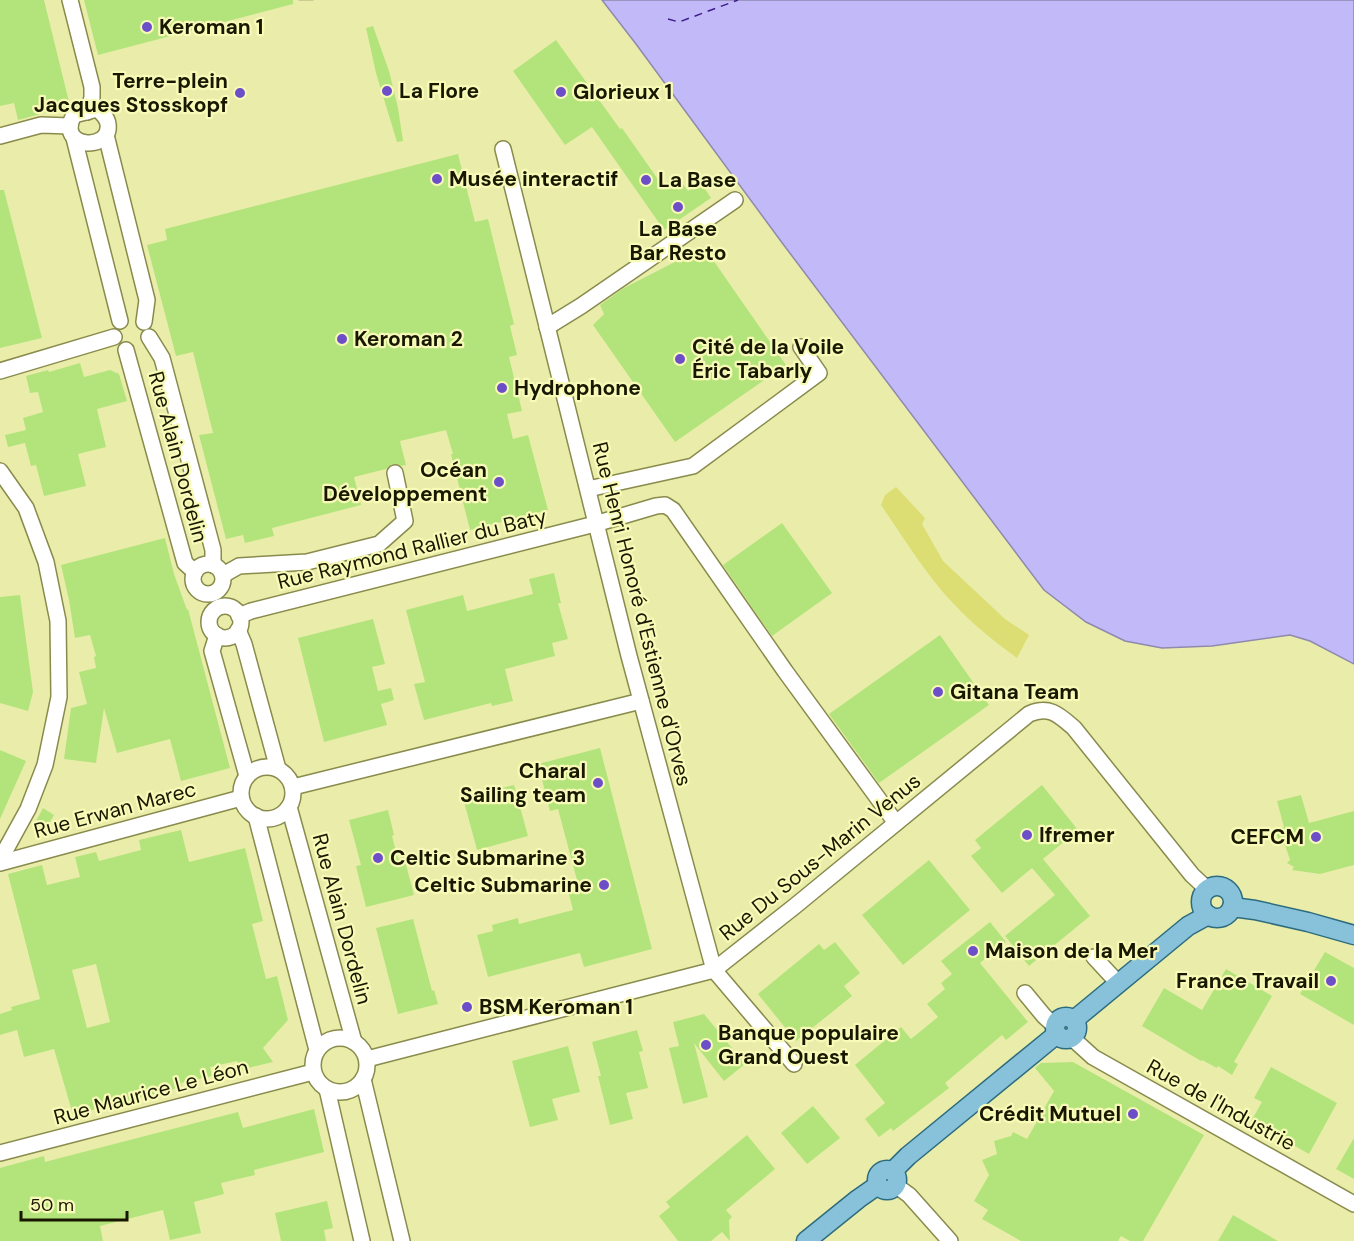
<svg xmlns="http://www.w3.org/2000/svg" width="1354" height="1241" font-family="'DM Sans',sans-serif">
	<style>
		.green { fill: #dcdd73 }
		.water { fill: #c2baf8; stroke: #8f89ae; stroke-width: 1.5 }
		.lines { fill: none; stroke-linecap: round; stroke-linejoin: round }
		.ferry { stroke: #411b8e; stroke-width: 1.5; stroke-dasharray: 8 6; stroke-linecap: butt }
		.building { fill: #b3e47c; fill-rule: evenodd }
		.minor-tunnel { stroke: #cacd91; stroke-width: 15; stroke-dasharray: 15 8; stroke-linecap: butt }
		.minor-casing { stroke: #898b4c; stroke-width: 18 }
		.major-casing { stroke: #2d6c7e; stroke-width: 21 }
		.minor { stroke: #fff; stroke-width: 15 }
		.major { stroke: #88c2da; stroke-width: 18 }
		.poi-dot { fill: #6c4fc8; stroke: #f8fab7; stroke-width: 2 }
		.labels { text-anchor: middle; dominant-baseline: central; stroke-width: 4.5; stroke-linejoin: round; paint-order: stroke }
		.poi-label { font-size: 21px; font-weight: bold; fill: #181801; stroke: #f8fab7; text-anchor: start }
		.street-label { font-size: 21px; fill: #181801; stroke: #f8fab7 }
	</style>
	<rect width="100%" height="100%" fill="#eaedaa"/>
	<!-- green -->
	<path class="green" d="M 896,487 L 925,518 L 922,524 L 943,561 L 1005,619 L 1029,635 L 1017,658 C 994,641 972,624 953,603 C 925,574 904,538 881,505 L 885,495 Z"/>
	<!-- water -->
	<path class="water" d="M 602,0 L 1354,0 L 1354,664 L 1310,641 L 1290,635 L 1212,646 L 1162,648 L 1125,641 L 1086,622 L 1044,590 L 783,244 L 636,44 Z"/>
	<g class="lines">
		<!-- ferry -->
		<path class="ferry" d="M 668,19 L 679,22 L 738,0"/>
	</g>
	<!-- building -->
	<g class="building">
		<path d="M 0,0 L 44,0 L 70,106 L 18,120 L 14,103 L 0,106 Z"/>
		<path d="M 84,0 L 293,0 L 293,4 L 98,55 Z"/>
		<path d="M 373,26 L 389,71 L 398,108 L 403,141 L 397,142 L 376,73 L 366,28 Z"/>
		<path d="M 556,40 L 620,129 L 622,128 L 657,178 L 660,176 L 665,184 L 677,176 L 688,191 L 701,183 L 711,198 L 664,230 L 592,127 L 565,145 L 513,71 Z"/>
		<path d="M 458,154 L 475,222 L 488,219 L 514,324 L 510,326 L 517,355 L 509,357 L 522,411 L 507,414 L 513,439 L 528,435 L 548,510 L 470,530 L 451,454 L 453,454 L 446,430 L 400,441 L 406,465 L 401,466 L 397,464 L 392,464 L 386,469 L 354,477 L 361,505 L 272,528 L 274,536 L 245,543 L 243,535 L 226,539 L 199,435 L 213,433 L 193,352 L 176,356 L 147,245 L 167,240 L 165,229 Z"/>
		<path d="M 0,190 L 4,190 L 42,338 L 0,348 Z"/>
		<path d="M 704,247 L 786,365 L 675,442 L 593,325 L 604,314 L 600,305 L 624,288 Z"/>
		<path d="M 80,363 L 84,377 L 110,370 L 119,374 L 127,401 L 97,409 L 106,447 L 78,454 L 86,486 L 44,496 L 36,465 L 31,466 L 25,443 L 8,447 L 5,435 L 26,430 L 23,418 L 43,412 L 38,392 L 30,393 L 26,376 L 48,370 L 49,372 Z"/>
		<path d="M 782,523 L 832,593 L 772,636 L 723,565 Z"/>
		<path d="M 165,538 L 174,574 L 187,610 L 188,609 L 230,768 L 181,781 L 170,739 L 117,753 L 104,708 L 96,763 L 64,759 L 71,708 L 87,704 L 79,672 L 96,668 L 94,657 L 96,656 L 90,635 L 75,638 L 69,600 L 61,565 Z"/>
		<path d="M 554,573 L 561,603 L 558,603 L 568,639 L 552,643 L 555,656 L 505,669 L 513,701 L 492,706 L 491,703 L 424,720 L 414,684 L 425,682 L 406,610 L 463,595 L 467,611 L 533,594 L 529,579 Z"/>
		<path d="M 20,595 L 33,692 L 28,711 L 0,703 L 0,597 Z"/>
		<path d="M 373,619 L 385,664 L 372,667 L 378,691 L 391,688 L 394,700 L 381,704 L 387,725 L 324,742 L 298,638 Z"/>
		<path d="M 940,635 L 989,705 L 879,783 L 829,714 Z"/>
		<path d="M 600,748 L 652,949 L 584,967 L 580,953 L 488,977 L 477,935 L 493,931 L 492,925 L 518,918 L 519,924 L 573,910 L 567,887 L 578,884 L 558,809 L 550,811 L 538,764 Z"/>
		<path d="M 0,750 L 26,761 L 0,819 Z"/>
		<path d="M 514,785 L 528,836 L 477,850 L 463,798 Z"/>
		<path d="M 1042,785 L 1078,830 L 1043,859 L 1090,916 L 1029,966 L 1005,936 L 1055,895 L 1032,868 L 1002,893 L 971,856 L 981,848 L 975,840 Z"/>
		<path d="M 1301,795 L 1309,823 L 1354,811 L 1354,865 L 1320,874 L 1292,870 L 1294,867 L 1287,863 L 1290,860 L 1285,845 L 1280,846 L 1276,830 L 1284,827 L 1277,801 Z"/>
		<path d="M 43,808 L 54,815 L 47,827 L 36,821 Z"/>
		<path d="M 388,810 L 394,835 L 392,836 L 398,859 L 404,857 L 414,895 L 366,907 L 356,866 L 361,865 L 349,820 Z"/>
		<path d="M 181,830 L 189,862 L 245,848 L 263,921 L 252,924 L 266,979 L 277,976 L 288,1020 L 263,1048 L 273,1062 L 240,1070 L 237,1061 L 210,1067 L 212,1076 L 181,1083 L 182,1087 L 73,1115 L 54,1049 L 24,1057 L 17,1030 L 0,1035 L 0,1014 L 12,1010 L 11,1007 L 40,999 L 8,874 L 42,865 L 47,885 L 80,877 L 75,857 L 96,852 L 99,861 L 141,850 L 139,840 ZM 96,964 L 110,1022 L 87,1028 L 72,970 Z"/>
		<path d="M 929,860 L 970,910 L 903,965 L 862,915 Z"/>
		<path d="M 413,919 L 432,991 L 434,990 L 438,1004 L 398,1014 L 376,928 Z"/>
		<path d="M 990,922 L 1006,942 L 980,963 L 1028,1022 L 1006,1040 L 1002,1035 L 945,1083 L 949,1088 L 893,1131 L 891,1128 L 879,1137 L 865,1119 L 885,1103 L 855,1065 L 901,1027 L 911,1039 L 938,1017 L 927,1004 L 945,989 L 941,983 L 952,974 L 941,961 Z"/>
		<path d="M 835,942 L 860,973 L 844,986 L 852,996 L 796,1041 L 758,994 L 819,944 L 824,950 Z"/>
		<path d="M 1325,952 L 1354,968 L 1354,1025 L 1300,994 Z"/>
		<path d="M 1226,969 L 1272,996 L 1234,1062 L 1238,1064 L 1232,1075 L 1218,1066 L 1217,1068 L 1202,1060 L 1201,1061 L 1142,1026 L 1164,988 L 1202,1010 Z"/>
		<path d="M 704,1014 L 745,1064 L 724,1081 L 694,1043 L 708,1097 L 683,1104 L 669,1048 L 679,1046 L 673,1022 Z"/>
		<path d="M 637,1030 L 643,1051 L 639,1052 L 648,1088 L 626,1093 L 633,1119 L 610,1125 L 598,1076 L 601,1076 L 592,1042 Z"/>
		<path d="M 568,1046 L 580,1092 L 552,1099 L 558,1120 L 530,1127 L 512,1061 Z"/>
		<path d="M 1073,1062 L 1204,1135 L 1143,1241 L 1130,1241 L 1121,1236 L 1118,1241 L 1021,1241 L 982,1219 L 988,1210 L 974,1201 L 989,1175 L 982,1160 L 997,1154 L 994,1141 L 1011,1136 L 1013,1132 L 1027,1139 L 1054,1091 L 1035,1068 L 1041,1063 Z"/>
		<path d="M 1271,1067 L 1337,1103 L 1309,1154 L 1251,1121 L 1262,1102 L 1254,1098 Z"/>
		<path d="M 813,1106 L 840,1138 L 807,1164 L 781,1133 Z"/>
		<path d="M 314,1109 L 324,1152 L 254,1170 L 255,1175 L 221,1183 L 224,1194 L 194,1202 L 201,1233 L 170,1240 L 163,1210 L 100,1226 L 103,1241 L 0,1241 L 0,1168 L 44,1156 L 45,1162 L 60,1158 L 238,1112 L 243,1128 Z"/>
		<path d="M 747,1135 L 775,1169 L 726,1210 L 732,1217 L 729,1220 L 730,1241 L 722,1232 L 711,1241 L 678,1241 L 659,1216 L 670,1207 L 666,1202 Z"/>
		<path d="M 1354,1138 L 1354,1179 L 1336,1169 Z"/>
		<path d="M 327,1201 L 333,1228 L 324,1230 L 326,1241 L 281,1241 L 275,1213 Z"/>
		<path d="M 1233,1215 L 1278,1241 L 1218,1241 Z"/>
	</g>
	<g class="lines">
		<!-- minor-tunnel -->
		<path class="minor-tunnel" d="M 306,0 L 306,1"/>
		<defs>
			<g id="minor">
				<path d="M 70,0 L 92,87 L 92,98 L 87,112"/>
				<path d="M 97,109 C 102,113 107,117 108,124 C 112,152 55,149 74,115 Z"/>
				<path d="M 106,135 L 147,300 L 144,322"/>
				<path d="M 0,136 L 41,125 L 70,126"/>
				<path d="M 74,138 L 120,321"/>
				<path d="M 503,149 L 629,656 L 714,970 L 794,1064"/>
				<path d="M 547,327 L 581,306 L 735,200"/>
				<path d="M 149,337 L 162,358 L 213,550 L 213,565"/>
				<path d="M 126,350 L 185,563 L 195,572"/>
				<path d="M 0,371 L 114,337"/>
				<path d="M 0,471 L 26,508 L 46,562 L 58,621 L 59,697 L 45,765 L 28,809 L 0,860"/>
				<path d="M 588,489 L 693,466 L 819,373 L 801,347"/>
				<circle cx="208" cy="579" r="15"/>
				<path d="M 223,575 L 239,566 L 307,562 L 379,544 L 405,521 L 395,473"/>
				<circle cx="225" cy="622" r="16"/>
				<path d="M 239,616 L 251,611 L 595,524 L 656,506 L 665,505 L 673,510 L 785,671 L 896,823"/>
				<path d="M 238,630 L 244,644 L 278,769"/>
				<path d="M 217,635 L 212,651 L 247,776"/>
				<circle cx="267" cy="793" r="26"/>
				<path d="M 293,787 L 641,701"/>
				<path d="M 289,807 L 354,1042"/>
				<path d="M 256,816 L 317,1050"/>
				<path d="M 0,863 L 241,798"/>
				<path d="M 1094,957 L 1118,983"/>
				<path d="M 1025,993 L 1044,1016 L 1055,1026"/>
				<circle cx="340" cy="1065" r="27"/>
				<path d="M 1072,1038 L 1093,1057 L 1354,1204"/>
				<path d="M 367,1059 L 714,970 L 795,906 L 1029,714 C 1049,705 1059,715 1074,728 L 1192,875 L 1207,889"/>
				<path d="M 363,1079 L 402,1241"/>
				<path d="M 327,1089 L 362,1241"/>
				<path d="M 0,1153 L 313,1072"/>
				<path d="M 895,1185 L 909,1195 L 950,1241"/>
			</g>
			<g id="major">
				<circle cx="1217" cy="902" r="16"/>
				<path d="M 1232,907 L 1255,910 L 1308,922 L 1354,935"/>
				<circle cx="1066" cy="1028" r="11"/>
				<path d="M 1074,1020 L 1188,926 L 1208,915"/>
				<circle cx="887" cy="1180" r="10"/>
				<path d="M 893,1171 L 908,1156 L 1057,1034"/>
				<path d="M 806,1241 L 858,1199 L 878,1185"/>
			</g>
		</defs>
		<!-- minor casing -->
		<use href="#minor" class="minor-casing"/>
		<!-- major casing -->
		<use href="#major" class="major-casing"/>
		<!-- minor -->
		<use href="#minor" class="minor"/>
		<!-- major -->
		<use href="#major" class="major"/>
	</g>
	<!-- markers -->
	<g class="poi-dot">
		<circle cx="147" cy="27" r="6"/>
		<circle cx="387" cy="91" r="6"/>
		<circle cx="561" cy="92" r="6"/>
		<circle cx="240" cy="93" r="6"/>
		<circle cx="437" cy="179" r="6"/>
		<circle cx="646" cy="180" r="6"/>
		<circle cx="678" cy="207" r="6"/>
		<circle cx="342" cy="339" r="6"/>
		<circle cx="680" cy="359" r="6"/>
		<circle cx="502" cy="388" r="6"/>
		<circle cx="499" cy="482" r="6"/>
		<circle cx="938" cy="692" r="6"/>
		<circle cx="598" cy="783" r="6"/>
		<circle cx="1027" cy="835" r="6"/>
		<circle cx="1316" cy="837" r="6"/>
		<circle cx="378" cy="858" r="6"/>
		<circle cx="604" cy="885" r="6"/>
		<circle cx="973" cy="951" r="6"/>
		<circle cx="1331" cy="981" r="6"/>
		<circle cx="467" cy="1007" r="6"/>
		<circle cx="706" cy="1045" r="6"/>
		<circle cx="1133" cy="1114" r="6"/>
	</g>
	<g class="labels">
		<!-- poi labels -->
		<g class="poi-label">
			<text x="159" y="27">Keroman 1</text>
			<text x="228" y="81" text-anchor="end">Terre-plein<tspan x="228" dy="24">Jacques Stosskopf</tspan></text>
			<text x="399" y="91">La Flore</text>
			<text x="573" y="92">Glorieux 1</text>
			<text x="449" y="179">Musée interactif</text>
			<text x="658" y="180">La Base</text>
			<text x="678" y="229" text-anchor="middle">La Base<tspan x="678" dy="24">Bar Resto</tspan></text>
			<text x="354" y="339">Keroman 2</text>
			<text x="692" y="347">Cité de la Voile<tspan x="692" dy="24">Éric Tabarly</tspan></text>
			<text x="514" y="388">Hydrophone</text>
			<text x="487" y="470" text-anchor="end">Océan<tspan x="487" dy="24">Développement</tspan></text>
			<text x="950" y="692">Gitana Team</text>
			<text x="586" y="771" text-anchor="end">Charal<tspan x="586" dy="24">Sailing team</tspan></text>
			<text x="1039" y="835">Ifremer</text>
			<text x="1304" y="837" text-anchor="end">CEFCM</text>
			<text x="390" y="858">Celtic Submarine 3</text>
			<text x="592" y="885" text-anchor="end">Celtic Submarine</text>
			<text x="985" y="951">Maison de la Mer</text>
			<text x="1319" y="981" text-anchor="end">France Travail</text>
			<text x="479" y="1007">BSM Keroman 1</text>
			<text x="718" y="1033">Banque populaire<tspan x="718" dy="24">Grand Ouest</tspan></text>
			<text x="1121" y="1114" text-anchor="end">Crédit Mutuel</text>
		</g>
		<!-- street labels -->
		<g class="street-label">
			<text transform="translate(178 457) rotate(75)">Rue Alain Dordelin</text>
			<text transform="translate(412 549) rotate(-14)">Rue Raymond Rallier du Baty</text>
			<text transform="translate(642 614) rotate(76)">Rue Henri Honoré d'Estienne d'Orves</text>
			<text transform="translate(115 810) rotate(-15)">Rue Erwan Marec</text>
			<text transform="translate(820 857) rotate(-39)">Rue Du Sous-Marin Venus</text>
			<text transform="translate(342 919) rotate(75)">Rue Alain Dordelin</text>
			<text transform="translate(151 1092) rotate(-15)">Rue Maurice Le Léon</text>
			<text transform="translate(1221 1105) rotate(29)">Rue de l'Industrie</text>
		</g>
	</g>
	<!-- scale -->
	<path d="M21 1211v9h106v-9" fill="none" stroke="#181801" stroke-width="3"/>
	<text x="30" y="1211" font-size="18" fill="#181801" stroke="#f8fab7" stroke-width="4.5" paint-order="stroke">50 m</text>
</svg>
